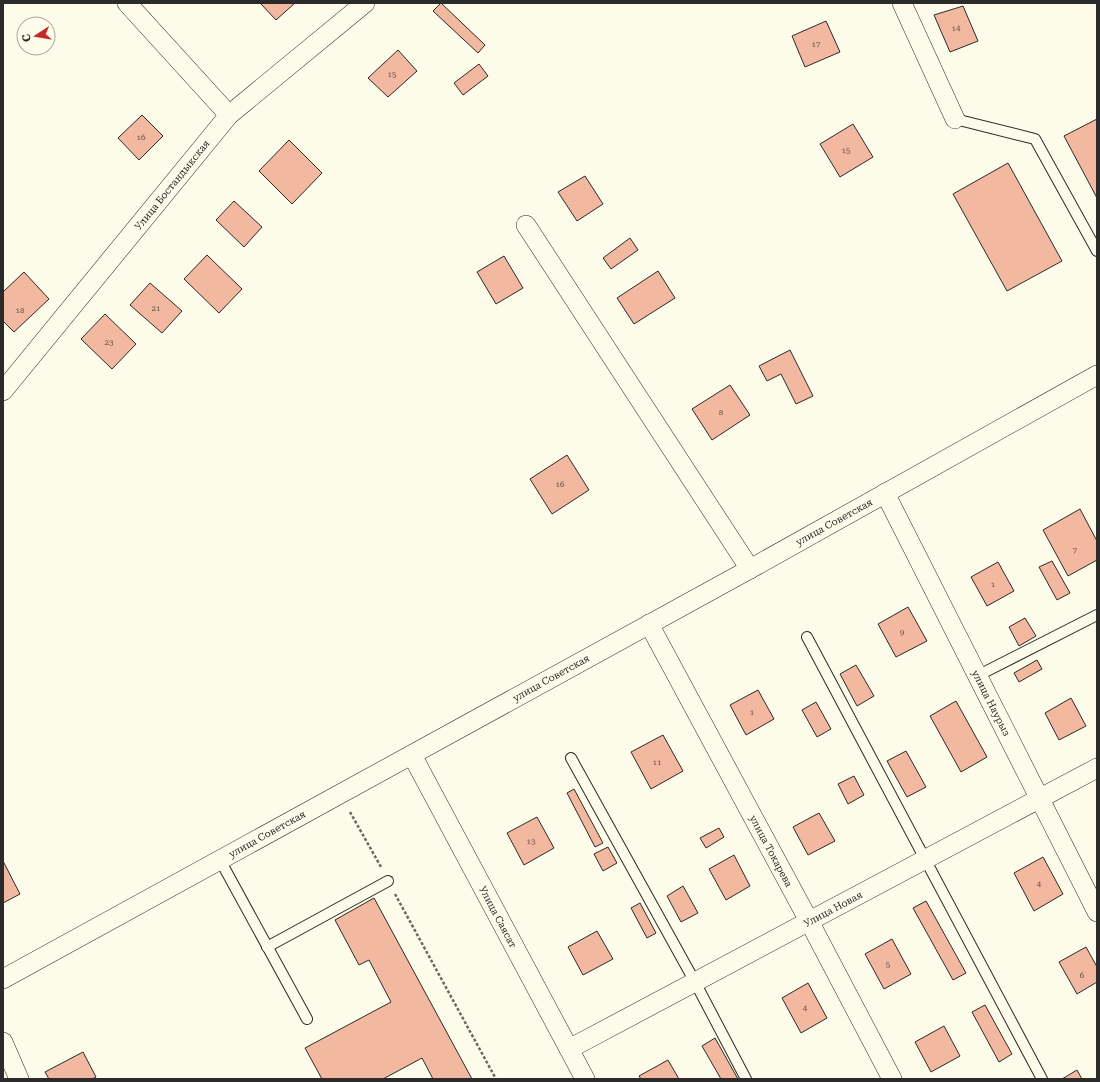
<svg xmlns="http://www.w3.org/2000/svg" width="1100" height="1082" font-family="'Roboto Serif',serif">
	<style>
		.building { fill: #f2b8a0; stroke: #2b2b2b }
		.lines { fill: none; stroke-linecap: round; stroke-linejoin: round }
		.lane-casing { stroke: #2b2b2b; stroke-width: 12 }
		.street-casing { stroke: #2b2b2b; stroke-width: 20 }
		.path { stroke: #6a6964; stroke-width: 2.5; stroke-dasharray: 3 2; stroke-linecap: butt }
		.lane { stroke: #fdfbea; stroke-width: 10 }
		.street { stroke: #fdfbea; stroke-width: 19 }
		.labels { text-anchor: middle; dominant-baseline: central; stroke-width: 3; stroke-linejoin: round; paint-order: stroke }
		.number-label { font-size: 8px; fill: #5d4e48 }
		.street-label { font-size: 10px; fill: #2b2b2b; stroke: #fdfbea }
	</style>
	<rect width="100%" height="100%" fill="#fdfbea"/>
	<!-- building -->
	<g class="building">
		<path d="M 260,3 L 295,3 L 276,20 Z"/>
		<path d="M 441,3 L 485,45 L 478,53 L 433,11 Z"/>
		<path d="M 963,6 L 978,41 L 950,52 L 934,15 Z"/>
		<path d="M 826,21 L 840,52 L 805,67 L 792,36 Z"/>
		<path d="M 398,50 L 417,71 L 388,97 L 368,78 Z"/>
		<path d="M 479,64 L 488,76 L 463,95 L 454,83 Z"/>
		<path d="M 142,115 L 163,136 L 139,160 L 118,138 Z"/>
		<path d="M 1097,119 L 1097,198 L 1064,136 Z"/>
		<path d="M 853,124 L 873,157 L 840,177 L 820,144 Z"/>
		<path d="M 289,140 L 322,173 L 292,204 L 259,171 Z"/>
		<path d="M 1008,163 L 1062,261 L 1007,291 L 953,194 Z"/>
		<path d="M 585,176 L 603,204 L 577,221 L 558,192 Z"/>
		<path d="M 234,201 L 262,227 L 244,247 L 216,220 Z"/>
		<path d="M 630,238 L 638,250 L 611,269 L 603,258 Z"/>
		<path d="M 207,255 L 242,289 L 219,313 L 184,279 Z"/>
		<path d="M 504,256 L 523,288 L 496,304 L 477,272 Z"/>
		<path d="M 658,271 L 675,298 L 634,324 L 617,298 Z"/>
		<path d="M 24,272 L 49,299 L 14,332 L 3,321 L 3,292 Z"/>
		<path d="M 150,283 L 182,311 L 162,333 L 130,305 Z"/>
		<path d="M 105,314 L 136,344 L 112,369 L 81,339 Z"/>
		<path d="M 790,350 L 813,396 L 796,404 L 781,374 L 767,381 L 759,366 Z"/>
		<path d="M 730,385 L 750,415 L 712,440 L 692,409 Z"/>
		<path d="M 567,455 L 589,490 L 552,514 L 530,479 Z"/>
		<path d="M 1080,509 L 1097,541 L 1097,560 L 1068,576 L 1043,530 Z"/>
		<path d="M 1052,561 L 1070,593 L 1057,600 L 1039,567 Z"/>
		<path d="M 998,562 L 1014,591 L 987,606 L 971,577 Z"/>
		<path d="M 908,607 L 927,641 L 896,657 L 878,624 Z"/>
		<path d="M 1025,618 L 1036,636 L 1019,646 L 1009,627 Z"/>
		<path d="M 1037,660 L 1042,669 L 1019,682 L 1014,673 Z"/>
		<path d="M 856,665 L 874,696 L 857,706 L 840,674 Z"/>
		<path d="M 758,690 L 774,719 L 746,735 L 730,705 Z"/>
		<path d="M 1071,698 L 1086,726 L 1059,740 L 1045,713 Z"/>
		<path d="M 956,701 L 987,757 L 961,772 L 930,716 Z"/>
		<path d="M 816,702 L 831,729 L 817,737 L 802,710 Z"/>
		<path d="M 663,735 L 683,771 L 651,789 L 631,752 Z"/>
		<path d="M 906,751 L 926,787 L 907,797 L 887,761 Z"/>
		<path d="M 854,776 L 864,795 L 848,804 L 838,784 Z"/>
		<path d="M 574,789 L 603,843 L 595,847 L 567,793 Z"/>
		<path d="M 819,813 L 835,841 L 808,855 L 793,827 Z"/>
		<path d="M 537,817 L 554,848 L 524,865 L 507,833 Z"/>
		<path d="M 719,828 L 724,837 L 706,848 L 700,838 Z"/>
		<path d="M 608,847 L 617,863 L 603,871 L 594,854 Z"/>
		<path d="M 734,855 L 750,886 L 726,900 L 709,869 Z"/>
		<path d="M 1043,857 L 1063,894 L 1034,911 L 1014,873 Z"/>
		<path d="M 3,861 L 20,894 L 3,903 Z"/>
		<path d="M 683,886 L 698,913 L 681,922 L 667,896 Z"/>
		<path d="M 374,898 L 472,1079 L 433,1079 L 422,1058 L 383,1079 L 322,1079 L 305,1048 L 391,1002 L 369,960 L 359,965 L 335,920 Z"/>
		<path d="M 926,901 L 966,973 L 953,980 L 913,908 Z"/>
		<path d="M 640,903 L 656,933 L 647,938 L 631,908 Z"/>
		<path d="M 597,931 L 613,959 L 583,975 L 568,947 Z"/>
		<path d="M 892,939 L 911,974 L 884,989 L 865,954 Z"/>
		<path d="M 1086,947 L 1097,967 L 1097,982 L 1077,994 L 1059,962 Z"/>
		<path d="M 808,983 L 827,1018 L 801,1033 L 782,998 Z"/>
		<path d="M 985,1005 L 1012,1054 L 999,1062 L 972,1012 Z"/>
		<path d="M 944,1026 L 960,1056 L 931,1072 L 915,1042 Z"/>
		<path d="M 715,1038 L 738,1079 L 721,1079 L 702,1046 Z"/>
		<path d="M 83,1052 L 96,1077 L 92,1079 L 49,1079 L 45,1072 Z"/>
		<path d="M 668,1060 L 679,1079 L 641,1079 L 639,1076 Z"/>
		<path d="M 1077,1070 L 1082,1079 L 1062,1079 Z"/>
	</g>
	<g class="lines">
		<defs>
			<g id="lane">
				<path d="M 955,119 L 1035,139 L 1097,251"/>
				<path d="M 807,637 L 1042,1079"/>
				<path d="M 977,676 L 1097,615"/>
				<path d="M 571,758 L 695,982 L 746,1079"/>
				<path d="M 220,860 L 307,1019"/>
				<path d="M 267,947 L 388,881"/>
			</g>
			<g id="street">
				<path d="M 127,3 L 229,115"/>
				<path d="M 902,3 L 955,119"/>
				<path d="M 526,225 L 750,569"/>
				<path d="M 3,391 L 229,115 L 365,3"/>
				<path d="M 885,493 L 1097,912"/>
				<path d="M 649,624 L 809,921 L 892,1079"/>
				<path d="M 412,755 L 585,1079"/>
				<path d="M 3,979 L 750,569 L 1097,375"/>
				<path d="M 3,1042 L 19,1079"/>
				<path d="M 569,1049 L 1097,768"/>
			</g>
		</defs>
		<!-- lane casing -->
		<use href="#lane" class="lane-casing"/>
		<!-- street casing -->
		<use href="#street" class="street-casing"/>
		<!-- path -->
		<g class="path">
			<path d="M 350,812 L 381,867"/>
			<path d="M 395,894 L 496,1079"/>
		</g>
		<!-- lane -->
		<use href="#lane" class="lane"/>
		<!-- street -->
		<use href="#street" class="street"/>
	</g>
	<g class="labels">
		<!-- number labels -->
		<g class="number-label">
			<text x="956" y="28">14</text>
			<text x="816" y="44">17</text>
			<text x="392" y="74">15</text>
			<text x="141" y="137">16</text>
			<text x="846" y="150">15</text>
			<text x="156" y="308">21</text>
			<text x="20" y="310">18</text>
			<text x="109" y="342">23</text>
			<text x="721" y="412">8</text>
			<text x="560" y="484">16</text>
			<text x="1075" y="550">7</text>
			<text x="993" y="584">1</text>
			<text x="902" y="632">9</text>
			<text x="752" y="712">1</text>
			<text x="657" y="762">11</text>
			<text x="531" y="841">13</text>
			<text x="1039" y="884">4</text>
			<text x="888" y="964">5</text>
			<text x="1082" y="975">6</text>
			<text x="805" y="1008">4</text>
		</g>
		<!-- street labels -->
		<g class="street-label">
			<text transform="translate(172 185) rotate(-51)">Улица Бостандыкская</text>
			<text transform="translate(834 522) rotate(-29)">улица Советская</text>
			<text transform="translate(551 678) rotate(-29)">улица Советская</text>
			<text transform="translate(991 703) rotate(63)">улица Наурыз</text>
			<text transform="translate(267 834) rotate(-29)">улица Советская</text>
			<text transform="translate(771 851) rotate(62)">улица Токарева</text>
			<text transform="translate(833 909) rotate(-28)">Улица Новая</text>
			<text transform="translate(498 917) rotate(62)">Улица Саясат</text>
		</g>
	</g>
	<!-- border -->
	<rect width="1100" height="1082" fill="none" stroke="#2b2b2b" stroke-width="8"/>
	<!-- north arrow -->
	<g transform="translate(36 36) rotate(258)"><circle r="19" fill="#fdfbea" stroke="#a9a89e"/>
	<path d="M0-3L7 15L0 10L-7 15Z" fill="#c62828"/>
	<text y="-6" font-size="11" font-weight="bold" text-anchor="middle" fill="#2b2b2b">С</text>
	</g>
</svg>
